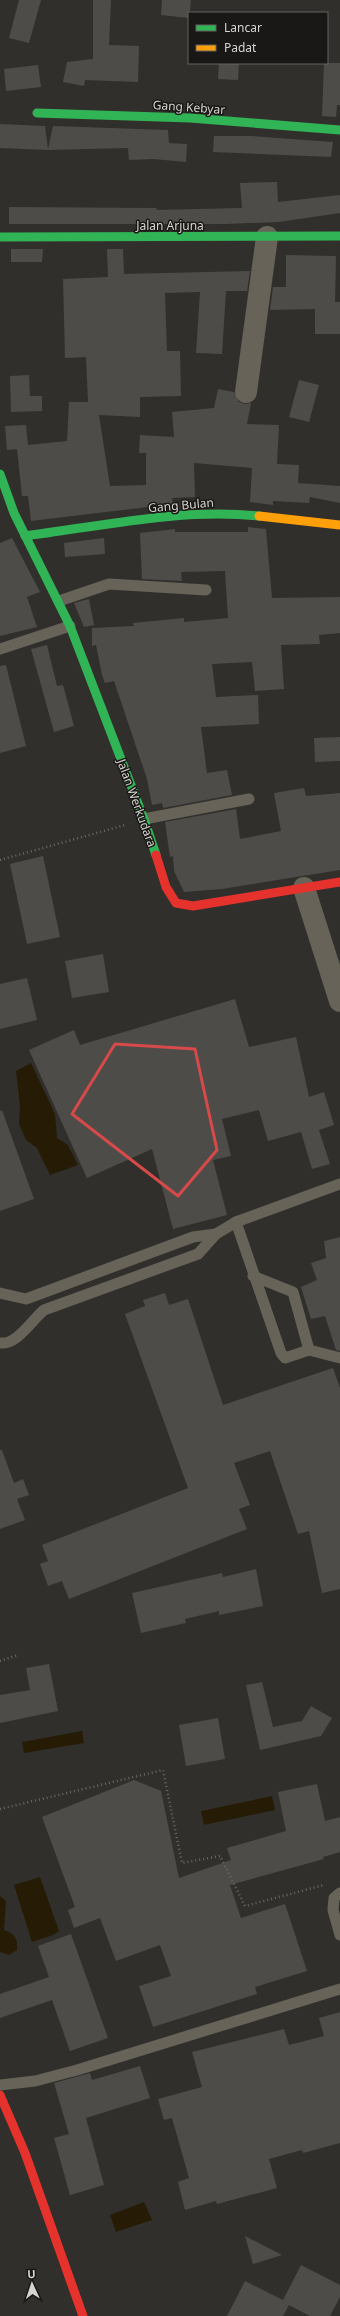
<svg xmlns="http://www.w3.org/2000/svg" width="340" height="2316" font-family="'Noto Sans',sans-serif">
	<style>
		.water { fill: #261c05 }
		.building { fill: #4e4c49 }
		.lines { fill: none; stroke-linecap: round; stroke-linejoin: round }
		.path { stroke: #6c6862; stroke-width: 2.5; stroke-dasharray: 1 3; stroke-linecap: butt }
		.lane { stroke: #676359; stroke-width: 11 }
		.street { stroke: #676359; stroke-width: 22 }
		.fast { stroke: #30b455; stroke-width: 9 }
		.slow { stroke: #ff9f0a; stroke-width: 9 }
		.jam { stroke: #e5322d; stroke-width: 9 }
		.marked { fill: none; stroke: #d64a4a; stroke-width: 3; stroke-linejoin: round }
		.labels { text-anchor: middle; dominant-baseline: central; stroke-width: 3; stroke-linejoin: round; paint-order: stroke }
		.street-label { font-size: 12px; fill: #d6d4d0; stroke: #1a1816 }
	</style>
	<rect width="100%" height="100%" fill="#312f2c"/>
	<!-- water -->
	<g class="water">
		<path d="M 31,1063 L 55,1114 L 57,1138 L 68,1145 L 78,1165 L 50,1175 L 37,1148 L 26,1140 L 19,1124 L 20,1107 L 16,1071 Z"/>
		<path d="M 82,1731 L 84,1743 L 24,1753 L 22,1742 Z"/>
		<path d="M 272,1796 L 275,1810 L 204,1825 L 201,1811 Z"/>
		<path d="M 40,1877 L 59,1931 L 53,1935 L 32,1942 L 14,1885 Z"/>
		<path d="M 0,1896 L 6,1901 L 4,1930 C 15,1934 18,1938 17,1950 L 9,1955 L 0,1952 Z"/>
		<path d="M 144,2202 L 152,2220 L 116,2232 L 110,2215 Z"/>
	</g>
	<!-- building -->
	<g class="building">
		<path d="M 19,0 L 41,0 L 29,43 L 9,38 Z"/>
		<path d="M 93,0 L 111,0 L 109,45 L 139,46 L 138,82 L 85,80 L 84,86 L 63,82 L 67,62 L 93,59 Z"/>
		<path d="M 162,0 L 191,0 L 189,18 L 161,15 Z"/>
		<path d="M 219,63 L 239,63 L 238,80 L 218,79 Z"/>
		<path d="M 324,63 L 340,63 L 340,105 L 337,105 L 336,117 L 322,116 Z"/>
		<path d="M 38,65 L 41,87 L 6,91 L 4,69 Z"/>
		<path d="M 0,124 L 45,126 L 48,149 L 53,126 L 168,130 L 169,143 L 187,144 L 186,162 L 153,159 L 129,160 L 128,148 L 48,150 L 0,148 Z"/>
		<path d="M 214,136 L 252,136 L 333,142 L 331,157 L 213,152 Z"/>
		<path d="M 277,182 L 278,202 L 340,195 L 340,213 L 279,222 L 226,224 L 9,224 L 9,207 L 157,208 L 156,210 L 242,208 L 240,183 Z"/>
		<path d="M 11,249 L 43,249 L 42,262 L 11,262 Z"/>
		<path d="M 107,249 L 123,249 L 124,274 L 250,271 L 247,291 L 226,291 L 222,354 L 196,353 L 200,292 L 165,293 L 167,351 L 180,351 L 181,396 L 140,397 L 140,417 L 99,415 L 110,486 L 146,485 L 146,453 L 139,453 L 140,435 L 174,437 L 172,412 L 214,408 L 218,389 L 234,392 L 239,402 L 245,404 L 251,403 L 247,424 L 279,425 L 277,464 L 299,465 L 298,483 L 340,486 L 340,503 L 310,497 L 309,503 L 273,501 L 273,505 L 250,502 L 252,468 L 194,463 L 195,497 L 172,498 L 173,504 L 31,521 L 28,496 L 22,496 L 17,449 L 7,450 L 5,426 L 26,425 L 28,445 L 67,441 L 69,402 L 88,402 L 86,357 L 65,358 L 63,279 L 108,277 Z"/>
		<path d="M 286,255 L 336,256 L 335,302 L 340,302 L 340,334 L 315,334 L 315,309 L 270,310 L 273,287 L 286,287 Z"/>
		<path d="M 29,375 L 30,396 L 42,396 L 42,411 L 11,412 L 10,376 Z"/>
		<path d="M 299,380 L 319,385 L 309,422 L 289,417 Z"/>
		<path d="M 248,527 L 266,529 L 272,598 L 340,597 L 340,633 L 319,635 L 320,644 L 281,645 L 284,689 L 255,691 L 252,662 L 212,664 L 216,697 L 258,695 L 259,724 L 201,727 L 207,773 L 227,770 L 232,795 L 163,808 L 162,803 L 152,805 L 147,779 L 114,681 L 105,683 L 102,675 L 96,645 L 92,646 L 92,628 L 134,626 L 133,623 L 184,618 L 184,622 L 228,618 L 225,571 L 181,572 L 182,581 L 142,579 L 140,533 L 175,529 L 175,532 L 248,532 Z"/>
		<path d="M 12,538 L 40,592 L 27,597 L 37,627 L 0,636 L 0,543 Z"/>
		<path d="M 104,538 L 105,554 L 65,557 L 64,543 Z"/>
		<path d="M 89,599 L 94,625 L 84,627 L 74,603 Z"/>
		<path d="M 47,645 L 57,686 L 63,685 L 74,726 L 54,732 L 31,649 Z"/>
		<path d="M 6,665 L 26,746 L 0,753 L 0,666 Z"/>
		<path d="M 340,737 L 340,761 L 315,762 L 314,738 Z"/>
		<path d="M 304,788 L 306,796 L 340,793 L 340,870 L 222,889 L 184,892 L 174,871 L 173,856 L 170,857 L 165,822 L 236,809 L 240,839 L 281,831 L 274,793 Z"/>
		<path d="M 43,856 L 60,937 L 27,944 L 10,864 Z"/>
		<path d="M 103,954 L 109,992 L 72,998 L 65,961 Z"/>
		<path d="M 27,978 L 37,1020 L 0,1029 L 0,984 Z"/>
		<path d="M 235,999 L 249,1047 L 296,1037 L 309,1097 L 324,1092 L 334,1125 L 319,1130 L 330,1164 L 312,1169 L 301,1132 L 268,1141 L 259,1110 L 222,1119 L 231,1156 L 213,1160 L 227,1215 L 173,1229 L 152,1149 L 87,1178 L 29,1050 L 74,1030 L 80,1045 Z"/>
		<path d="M 2,1110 L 34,1199 L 0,1211 L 0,1111 Z"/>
		<path d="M 340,1237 L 340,1351 L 336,1350 L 325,1316 L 311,1319 L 301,1287 L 317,1280 L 311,1263 L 326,1258 L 324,1241 Z"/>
		<path d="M 165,1293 L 169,1305 L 188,1299 L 223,1405 L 333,1368 L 340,1388 L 340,1589 L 322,1593 L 309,1531 L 298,1534 L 270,1451 L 234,1463 L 250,1505 L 239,1509 L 247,1529 L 69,1599 L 62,1581 L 48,1586 L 40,1564 L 48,1561 L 42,1545 L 188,1488 L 125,1314 L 145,1306 L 143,1300 Z"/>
		<path d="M 0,1450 L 2,1450 L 14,1483 L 23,1479 L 29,1495 L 17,1499 L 25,1520 L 0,1529 Z"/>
		<path d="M 256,1569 L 263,1606 L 219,1615 L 219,1611 L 185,1619 L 186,1623 L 141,1633 L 132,1593 L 222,1573 L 223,1577 Z"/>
		<path d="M 49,1664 L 58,1711 L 0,1723 L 0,1695 L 30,1690 L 26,1668 Z"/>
		<path d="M 262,1682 L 273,1727 L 302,1721 L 311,1706 L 332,1718 L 321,1736 L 260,1750 L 246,1685 Z"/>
		<path d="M 218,1718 L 225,1759 L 186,1766 L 179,1725 Z"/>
		<path d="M 134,1780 L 161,1791 L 179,1878 L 231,1860 L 227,1848 L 286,1831 L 278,1792 L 317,1784 L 325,1821 L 340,1817 L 340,1852 L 323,1857 L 324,1859 L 230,1885 L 241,1918 L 285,1904 L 307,1971 L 255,1987 L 257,1994 L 153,2027 L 139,1986 L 171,1976 L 160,1945 L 116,1961 L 100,1918 L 74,1928 L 68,1910 L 75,1907 L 42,1817 Z"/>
		<path d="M 71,1934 L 108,2038 L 70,2051 L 52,2000 L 0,2018 L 0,1994 L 49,1977 L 38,1946 Z"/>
		<path d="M 340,2012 L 340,2143 L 303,2153 L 302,2150 L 269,2159 L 277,2188 L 217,2204 L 216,2201 L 185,2210 L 178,2182 L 189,2178 L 172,2118 L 164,2120 L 158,2099 L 202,2087 L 192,2052 L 284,2029 L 289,2045 L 324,2036 L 319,2018 Z"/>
		<path d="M 140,2066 L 150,2098 L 86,2118 L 104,2185 L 70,2195 L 54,2138 L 69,2134 L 54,2083 L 90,2073 L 92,2080 Z"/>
		<path d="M 245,2236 L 282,2255 L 253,2264 Z"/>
		<path d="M 301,2265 L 340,2285 L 340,2297 L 330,2316 L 310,2316 L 289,2305 L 283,2316 L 227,2316 L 245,2281 L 283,2300 Z"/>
	</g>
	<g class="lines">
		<!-- path -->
		<g class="path">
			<path d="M 0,860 L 125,825"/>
			<path d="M 0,1661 L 18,1655"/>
			<path d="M 0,1809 L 163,1770 L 182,1863 L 220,1856 L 245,1906 L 324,1885"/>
		</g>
		<!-- lane -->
		<g class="lane">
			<path d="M 59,601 L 109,584 L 206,590"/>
			<path d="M 0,649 L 70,626"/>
			<path d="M 144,819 L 249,799"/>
			<path d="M 236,1222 L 281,1353 L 285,1358 L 309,1350 L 293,1292 L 253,1276"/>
			<path d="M 0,1293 L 26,1299 L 193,1237 L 216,1234"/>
			<path d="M 0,1343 C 17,1345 31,1321 44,1310 L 198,1254 L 216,1234 L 236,1222 L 340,1184"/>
			<path d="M 309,1350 L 340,1358"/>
			<path d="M 340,1893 L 334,1898 L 333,1910 L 340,1935"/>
			<path d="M 0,2085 L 35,2081 L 77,2070 L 340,1989"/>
		</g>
		<!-- street -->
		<g class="street">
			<path d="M 246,392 L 267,237"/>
			<path d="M 304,888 L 340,1001"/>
		</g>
		<!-- fast -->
		<g class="fast">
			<path d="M 37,113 L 190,118 L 340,130"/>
			<path d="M 0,237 L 340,236"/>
			<path d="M 0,474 L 14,513 L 70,626 L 144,819 L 156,855"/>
			<path d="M 25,536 C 102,526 182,508 259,516"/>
		</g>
		<!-- slow -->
		<path class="slow" d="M 259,516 L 340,525"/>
		<!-- jam -->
		<g class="jam">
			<path d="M 156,855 L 166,887 L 176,903 L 193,906 L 340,882"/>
			<path d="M 0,2095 L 25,2153 L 83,2316"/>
		</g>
	</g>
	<!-- marked area -->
	<path class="marked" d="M 115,1044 L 195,1049 L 217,1150 L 178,1196 L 72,1114 Z"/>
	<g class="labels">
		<!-- street labels -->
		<g class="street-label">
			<text transform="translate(189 107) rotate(4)">Gang Kebyar</text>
			<text x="170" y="225">Jalan Arjuna</text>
			<text transform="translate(181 505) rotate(-5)">Gang Bulan</text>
			<text transform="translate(137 803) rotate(70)">Jalan Werkudara</text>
		</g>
	</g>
	<!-- legend -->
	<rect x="188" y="12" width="140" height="52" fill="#1a1816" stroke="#656360"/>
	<rect x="196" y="25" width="20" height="6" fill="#30b455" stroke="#656360"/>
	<text x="224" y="32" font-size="12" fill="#d6d4d0">Lancar</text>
	<rect x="196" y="45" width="20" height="6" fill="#ff9f0a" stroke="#656360"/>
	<text x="224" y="52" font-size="12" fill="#d6d4d0">Padat</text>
	<!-- north arrow -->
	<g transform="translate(32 2284) rotate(357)" stroke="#1a1816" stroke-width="3" paint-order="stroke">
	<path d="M0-3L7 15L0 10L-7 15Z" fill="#d6d4d0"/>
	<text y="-6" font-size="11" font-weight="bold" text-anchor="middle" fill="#d6d4d0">U</text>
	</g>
</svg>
